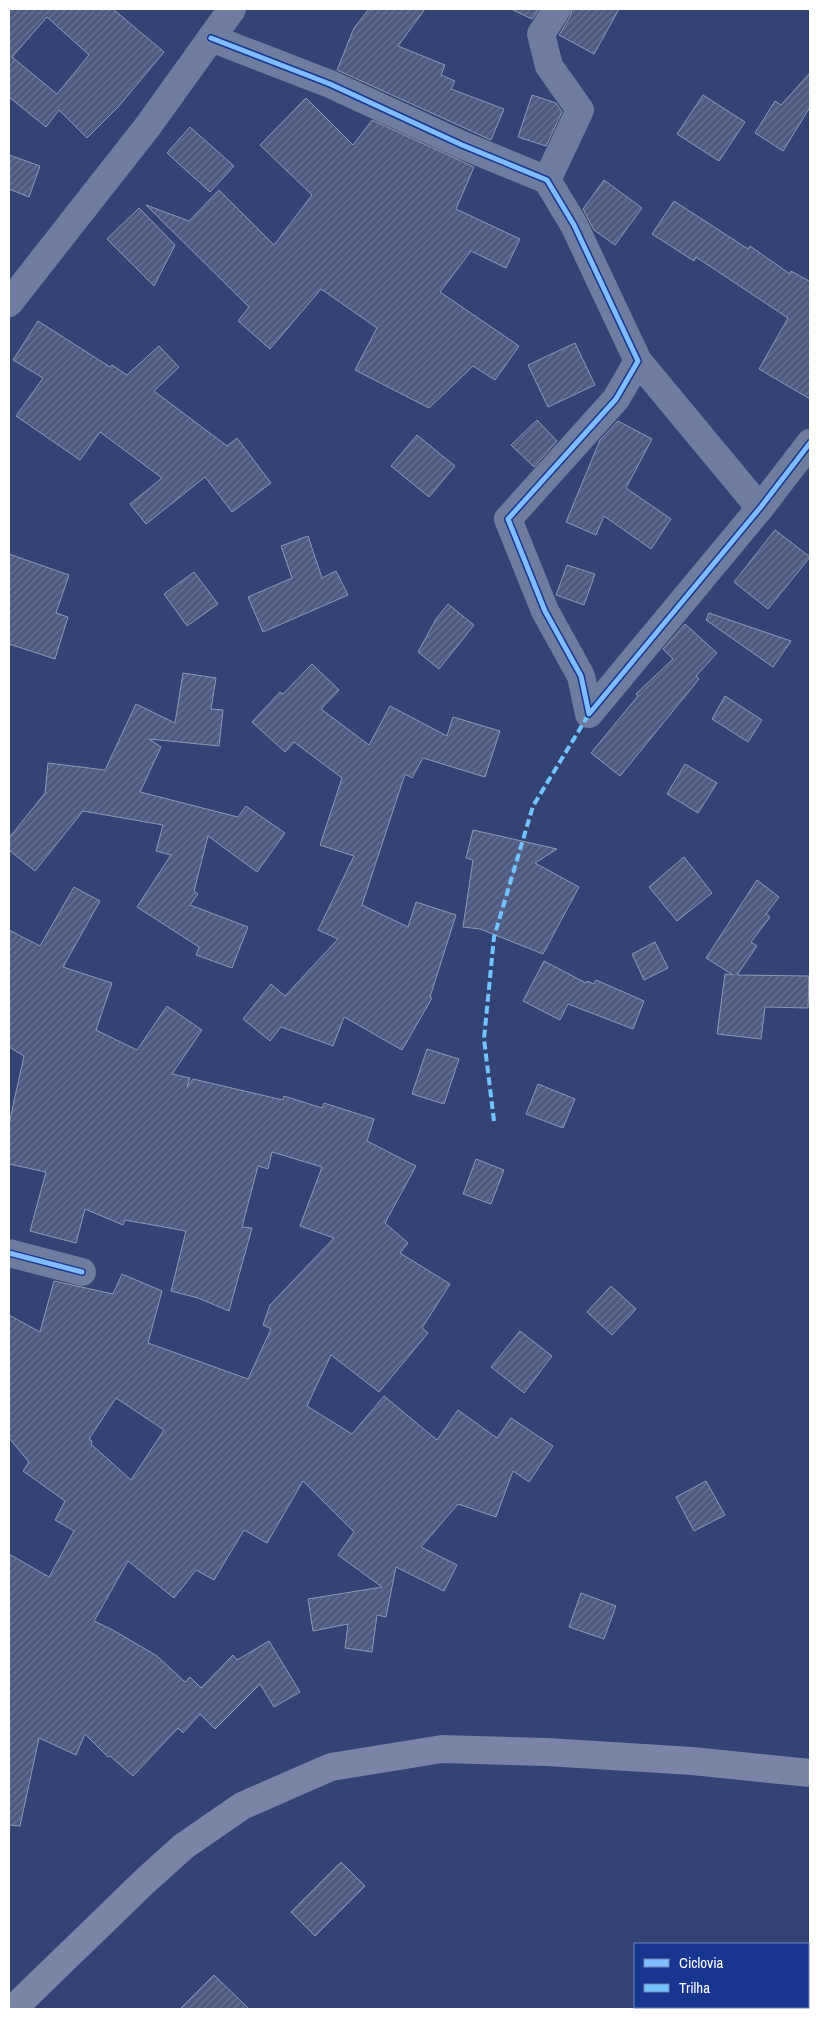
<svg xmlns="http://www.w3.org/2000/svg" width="819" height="2018" font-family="'Archivo Narrow',sans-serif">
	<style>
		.building { fill: url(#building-hatch); stroke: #8e99b5; fill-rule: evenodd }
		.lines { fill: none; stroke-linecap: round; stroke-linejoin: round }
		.minor { stroke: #6e7c9f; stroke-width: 28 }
		.major { stroke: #7984a6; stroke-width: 28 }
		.quiet { stroke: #73c3fd; stroke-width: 4; stroke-dasharray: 8 4; stroke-linecap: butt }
		.cycleway-casing { stroke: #163690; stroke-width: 8 }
		.cycleway { stroke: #80bcff; stroke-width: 5 }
	</style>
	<defs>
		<pattern id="building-hatch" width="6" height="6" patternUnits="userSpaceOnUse" patternTransform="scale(1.25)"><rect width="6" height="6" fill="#4d5b82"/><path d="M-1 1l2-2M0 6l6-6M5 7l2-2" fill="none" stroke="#687495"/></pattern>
	</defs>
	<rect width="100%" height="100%" fill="#324374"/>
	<!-- building -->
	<g class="building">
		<path d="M 9,9 L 113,9 L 164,52 L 118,107 L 87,138 L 59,110 L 46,127 L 9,97 ZM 47,17 L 89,55 L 57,94 L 12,57 Z"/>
		<path d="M 369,9 L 425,9 L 398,46 L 445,65 L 441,75 L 455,81 L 451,89 L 504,109 L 491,140 L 337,70 L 354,28 Z"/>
		<path d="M 511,9 L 539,9 L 532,19 Z"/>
		<path d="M 572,9 L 619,9 L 594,54 L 559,35 L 570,17 Z"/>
		<path d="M 810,73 L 810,107 L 783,151 L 755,133 L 775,101 L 781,105 Z"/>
		<path d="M 532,95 L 556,103 L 562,112 L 546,146 L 518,137 Z"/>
		<path d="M 703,95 L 745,122 L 719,161 L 677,134 Z"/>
		<path d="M 306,98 L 353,145 L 372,120 L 474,167 L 456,209 L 520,239 L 506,268 L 471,251 L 440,292 L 519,346 L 495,380 L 473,366 L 429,408 L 355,370 L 377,328 L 321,289 L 270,349 L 238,321 L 249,307 L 146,205 L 189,221 L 219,190 L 274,245 L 312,195 L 260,145 Z"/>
		<path d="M 190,127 L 234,166 L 210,192 L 167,153 Z"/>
		<path d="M 9,155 L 40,166 L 29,197 L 9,189 Z"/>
		<path d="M 604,180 L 642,208 L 615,245 L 594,230 L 583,209 Z"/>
		<path d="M 674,201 L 748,249 L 750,246 L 790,274 L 791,271 L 809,281 L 810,280 L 810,399 L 759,369 L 788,318 L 696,257 L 694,261 L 652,234 Z"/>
		<path d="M 139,208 L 175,245 L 154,286 L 107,239 Z"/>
		<path d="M 38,321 L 110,367 L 112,365 L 127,375 L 159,346 L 179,367 L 154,391 L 227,446 L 237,438 L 271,483 L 232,512 L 205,477 L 146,524 L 130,504 L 162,478 L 100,432 L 80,460 L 16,416 L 43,378 L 13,360 Z"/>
		<path d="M 575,343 L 595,385 L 548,407 L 528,365 Z"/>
		<path d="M 537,420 L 557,441 L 534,467 L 511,445 Z"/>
		<path d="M 618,421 L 652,439 L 626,488 L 671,519 L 651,549 L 604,516 L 596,535 L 566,522 L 600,440 Z"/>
		<path d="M 417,435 L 455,466 L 429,497 L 391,466 Z"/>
		<path d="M 775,530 L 810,557 L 768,609 L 734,582 Z"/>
		<path d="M 308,536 L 322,578 L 336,571 L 348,595 L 263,632 L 248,597 L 292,578 L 281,546 Z"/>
		<path d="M 9,554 L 69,575 L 56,613 L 68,617 L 55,659 L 9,644 Z"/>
		<path d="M 567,565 L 595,574 L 584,605 L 556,595 Z"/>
		<path d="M 194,572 L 218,604 L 187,626 L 164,594 Z"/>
		<path d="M 448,604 L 474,625 L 439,669 L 418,652 L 436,619 Z"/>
		<path d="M 709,613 L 791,641 L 773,667 L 706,620 Z"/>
		<path d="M 685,624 L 717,653 L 696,676 L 699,679 L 620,776 L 591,753 L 638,696 L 636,694 L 673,659 L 663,649 Z"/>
		<path d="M 312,664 L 339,690 L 321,709 L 369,745 L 390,706 L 447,736 L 453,717 L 500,731 L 485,777 L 423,758 L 412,778 L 405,774 L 362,905 L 408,927 L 416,902 L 456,915 L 430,997 L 432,998 L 402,1050 L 344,1017 L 333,1046 L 281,1027 L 270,1041 L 243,1019 L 271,984 L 285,996 L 338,939 L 318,930 L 354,856 L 320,845 L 342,778 L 294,742 L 285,752 L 252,722 L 280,692 L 283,694 Z"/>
		<path d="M 183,673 L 216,678 L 211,709 L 223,710 L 219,746 L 149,739 L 161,747 L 140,792 L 238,817 L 246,806 L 285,833 L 257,872 L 208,836 L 194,891 L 198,894 L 190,905 L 248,927 L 232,968 L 196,955 L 199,947 L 137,907 L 171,855 L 156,851 L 163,825 L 83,811 L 35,871 L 9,850 L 9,838 L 45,793 L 48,763 L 105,770 L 136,704 L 175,723 Z"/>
		<path d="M 725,696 L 762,720 L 748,742 L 712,719 Z"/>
		<path d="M 685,764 L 717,783 L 698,813 L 667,794 Z"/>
		<path d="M 473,830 L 557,849 L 535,863 L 579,887 L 543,954 L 480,929 L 463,927 L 473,860 L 466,858 Z"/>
		<path d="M 684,857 L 712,893 L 677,921 L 649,887 Z"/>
		<path d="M 757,880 L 779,897 L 766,914 L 770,917 L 751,942 L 757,946 L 737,975 L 809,976 L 808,1008 L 765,1007 L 761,1039 L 717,1034 L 725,974 L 733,975 L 706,958 Z"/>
		<path d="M 74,887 L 100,901 L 63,967 L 112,983 L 96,1030 L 137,1050 L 167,1006 L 202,1030 L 172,1074 L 190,1078 L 187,1087 L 193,1079 L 283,1100 L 284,1096 L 322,1108 L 324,1103 L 374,1119 L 367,1141 L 416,1166 L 385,1223 L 408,1243 L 400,1253 L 450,1284 L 422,1328 L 428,1333 L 379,1392 L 331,1355 L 307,1406 L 352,1434 L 384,1396 L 437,1440 L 458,1410 L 497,1438 L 511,1418 L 553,1446 L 529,1482 L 513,1471 L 496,1517 L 458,1504 L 421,1547 L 457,1565 L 444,1591 L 396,1567 L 386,1617 L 377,1615 L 372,1652 L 345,1648 L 348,1624 L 313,1631 L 308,1599 L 382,1587 L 338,1555 L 354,1532 L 303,1481 L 267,1543 L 244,1530 L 214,1580 L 196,1570 L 174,1598 L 128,1561 L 94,1621 L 113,1630 L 157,1656 L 185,1682 L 190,1677 L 201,1688 L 233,1655 L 237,1660 L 269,1641 L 300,1692 L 274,1707 L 260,1684 L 215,1729 L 200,1714 L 183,1733 L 178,1728 L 133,1776 L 110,1756 L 108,1757 L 85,1734 L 76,1755 L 39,1738 L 20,1826 L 9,1825 L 9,1554 L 49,1577 L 74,1531 L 55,1520 L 65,1501 L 23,1471 L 29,1462 L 9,1438 L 9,1315 L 40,1332 L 54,1281 L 113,1294 L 122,1274 L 162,1291 L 148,1343 L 248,1379 L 271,1329 L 263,1325 L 270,1305 L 334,1238 L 300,1226 L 322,1167 L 272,1152 L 268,1169 L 258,1166 L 242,1227 L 252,1228 L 229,1311 L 198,1298 L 171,1291 L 186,1231 L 125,1220 L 123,1225 L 85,1209 L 76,1243 L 30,1231 L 46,1172 L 9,1164 L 9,1124 L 24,1056 L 9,1047 L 9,930 L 40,946 ZM 116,1398 L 164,1430 L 131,1480 L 91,1444 L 92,1441 L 89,1439 Z"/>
		<path d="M 655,942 L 668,968 L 644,980 L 632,954 Z"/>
		<path d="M 544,961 L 586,983 L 587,981 L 594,984 L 596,980 L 644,1001 L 633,1029 L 568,1004 L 560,1020 L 523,1001 Z"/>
		<path d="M 427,1049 L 459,1059 L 444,1104 L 412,1094 Z"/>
		<path d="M 538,1084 L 575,1099 L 563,1128 L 526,1114 Z"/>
		<path d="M 476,1159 L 504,1170 L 491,1204 L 463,1194 Z"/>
		<path d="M 611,1286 L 636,1309 L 612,1335 L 587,1312 Z"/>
		<path d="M 520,1331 L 552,1356 L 524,1393 L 491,1367 Z"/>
		<path d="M 706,1481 L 725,1515 L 694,1531 L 676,1497 Z"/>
		<path d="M 581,1593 L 616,1606 L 604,1639 L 569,1627 Z"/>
		<path d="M 341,1862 L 365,1886 L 315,1936 L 291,1912 Z"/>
		<path d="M 214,1975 L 249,2009 L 180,2009 Z"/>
	</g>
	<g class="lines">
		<!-- minor -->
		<g class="minor">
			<path d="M 211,38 L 330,84 L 462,145 L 547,180 L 574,225 L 638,361 L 616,399 L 508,519 L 545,611 L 581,676 L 589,714 L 760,508 L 810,443"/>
			<path d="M 547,180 L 580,110 L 549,66 L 541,34 L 557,9"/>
			<path d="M 9,303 L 148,126 L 232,9"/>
			<path d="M 638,361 L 760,508"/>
			<path d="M 9,1253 L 82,1272"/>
		</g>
		<!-- major -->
		<path class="major" d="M 13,2009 L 145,1881 L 184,1846 L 242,1806 L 331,1767 L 442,1749 L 547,1752 L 692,1761 L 810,1773"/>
		<!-- quiet -->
		<path class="quiet" d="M 494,1121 L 484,1039 L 494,937 L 533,806 L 589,714"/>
		<defs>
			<g id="cycleway">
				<path d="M 211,38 L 330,84 L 462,145 L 547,180 L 574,225 L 638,361 L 616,399 L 508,519 L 545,611 L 581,676 L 589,714 L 760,508 L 810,443"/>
				<path d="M 9,1253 L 82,1272"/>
			</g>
		</defs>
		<!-- cycleway casing -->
		<use href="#cycleway" class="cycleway-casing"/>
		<!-- cycleway -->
		<use href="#cycleway" class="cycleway"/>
	</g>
	<!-- border -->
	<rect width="819" height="2018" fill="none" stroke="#ffffff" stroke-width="20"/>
	<!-- legend -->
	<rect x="634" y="1943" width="175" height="65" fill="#163690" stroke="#7386bc"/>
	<rect x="644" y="1959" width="25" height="8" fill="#80bcff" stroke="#7386bc"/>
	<text x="679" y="1968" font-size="15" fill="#ffffff">Ciclovia</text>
	<rect x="644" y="1984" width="25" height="8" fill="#73c3fd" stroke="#7386bc"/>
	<text x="679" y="1993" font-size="15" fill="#ffffff">Trilha</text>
</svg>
